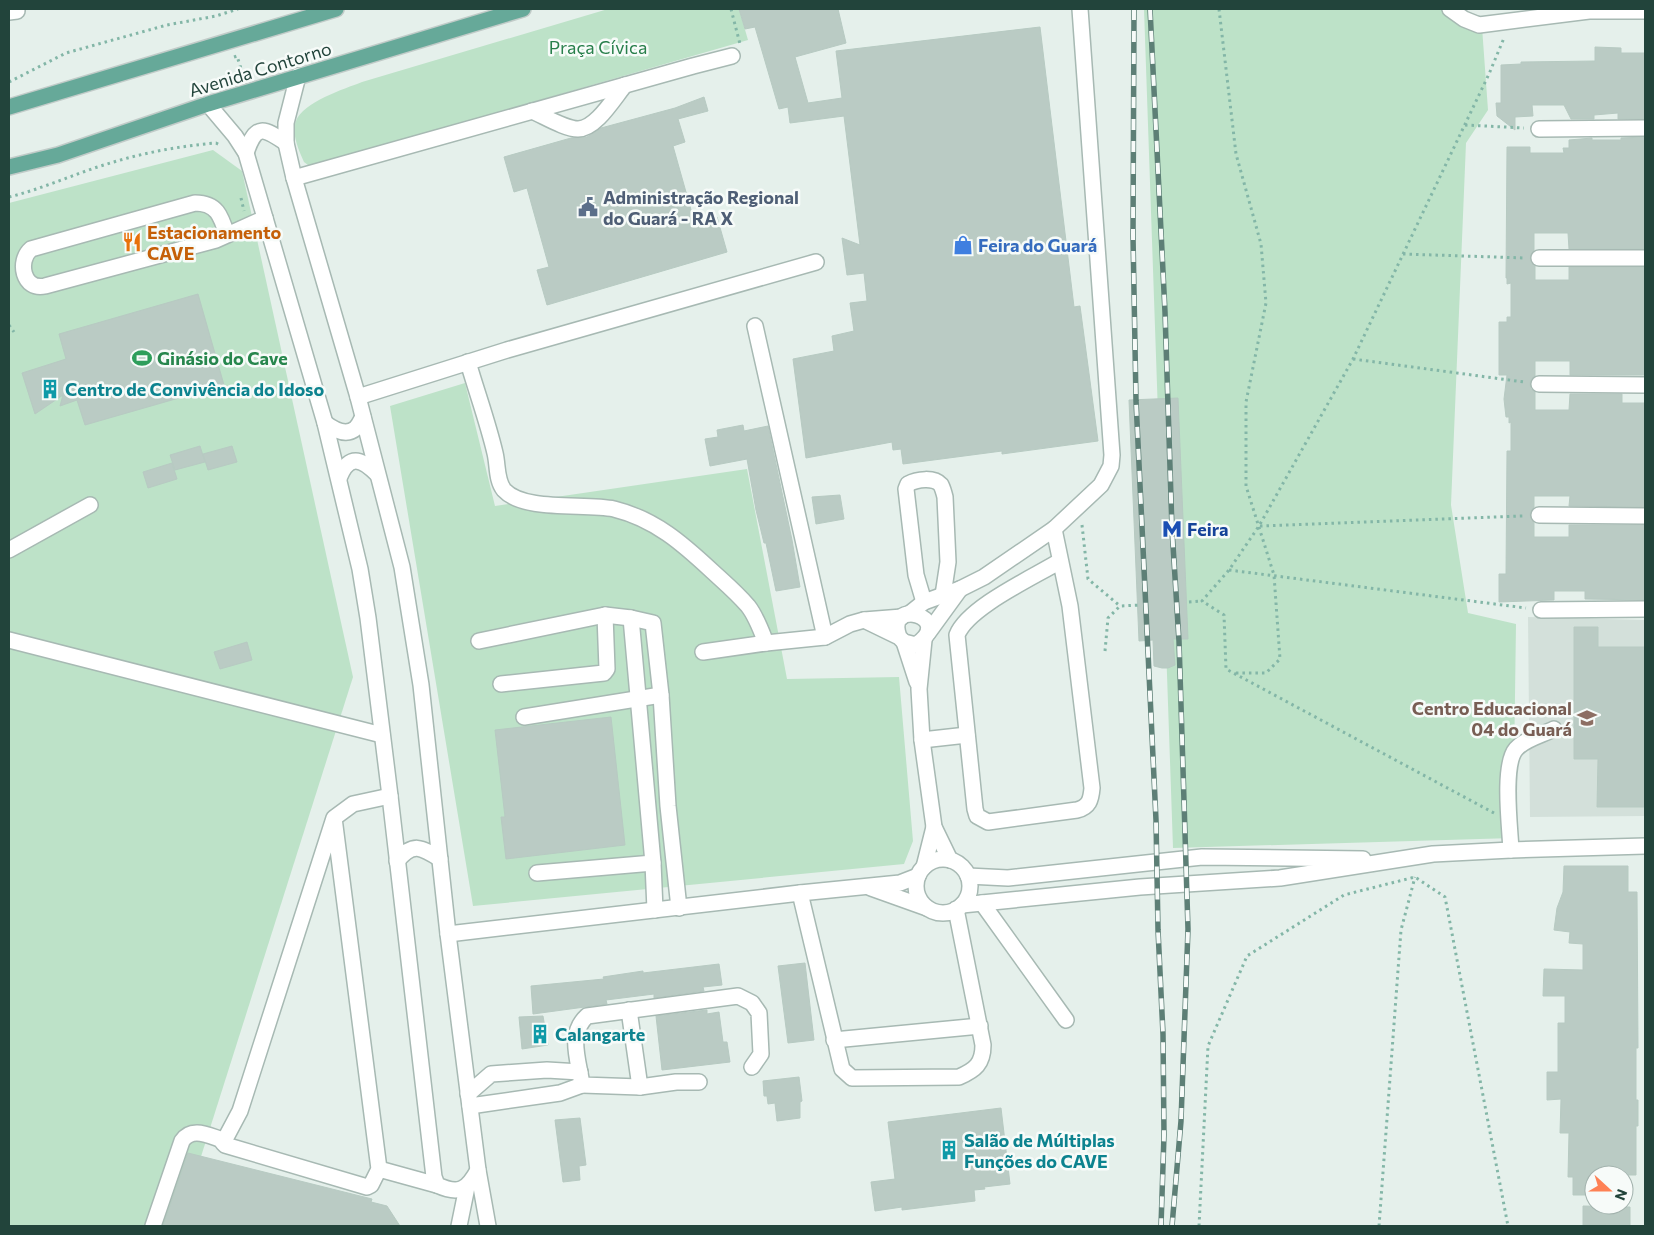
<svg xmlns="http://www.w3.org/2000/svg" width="1654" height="1235" font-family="Commissioner,sans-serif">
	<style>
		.built { fill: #d3e0da }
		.green { fill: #bde2c8 }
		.building { fill: #bacbc4; stroke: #b7cac2 }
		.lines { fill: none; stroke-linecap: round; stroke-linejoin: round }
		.minor-casing { stroke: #a7b9b3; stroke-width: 18 }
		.major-casing { stroke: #c1cbc8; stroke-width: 18 }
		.path { stroke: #83b6a7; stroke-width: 3; stroke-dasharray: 2.5 4; stroke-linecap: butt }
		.minor { stroke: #fff; stroke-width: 15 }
		.major { stroke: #66a999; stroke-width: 15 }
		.rail-casing { stroke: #5d7f76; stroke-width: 5.5 }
		.rail { stroke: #f7fbf9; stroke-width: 4; stroke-dasharray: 11; stroke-linecap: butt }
		.labels { text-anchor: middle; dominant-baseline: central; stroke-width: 5; stroke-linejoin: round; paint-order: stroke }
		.park-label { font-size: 18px; fill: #287f4b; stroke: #f7fbf9 }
		.street-label { font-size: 18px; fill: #22443b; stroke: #f7fbf9 }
		.service-label { font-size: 18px; font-weight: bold; fill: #4e5e75; stroke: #f7fbf9; text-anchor: start }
		.food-label { font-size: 18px; font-weight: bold; fill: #c56008; stroke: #f7fbf9; text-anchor: start }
		.shop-label { font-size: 18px; font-weight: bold; fill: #366cbe; stroke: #f7fbf9; text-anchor: start }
		.leisure-label { font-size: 18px; font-weight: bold; fill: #27864d; stroke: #f7fbf9; text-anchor: start }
		.culture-label { font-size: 18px; font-weight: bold; fill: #0d838f; stroke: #f7fbf9; text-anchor: start }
		.transit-label { font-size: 18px; font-weight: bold; fill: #164399; stroke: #f7fbf9; text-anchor: start }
		.education-label { font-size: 18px; font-weight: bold; fill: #785e54; stroke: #f7fbf9; text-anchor: end }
	</style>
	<rect width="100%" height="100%" fill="#e5f0eb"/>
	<!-- built -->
	<path class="built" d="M 1528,617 L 1645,620 L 1645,816 L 1530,817 Z"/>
	<!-- green -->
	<g class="green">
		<path d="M 608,9 L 739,9 L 748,40 L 315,165 L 308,165 L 304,162 C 299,151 291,133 296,121 C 303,102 344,89 362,82 Z"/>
		<path d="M 1144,9 L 1445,9 L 1482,27 L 1488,110 L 1466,143 L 1451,505 L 1468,613 L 1516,624 L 1513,838 L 1173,848 Z"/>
		<path d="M 213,150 L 242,171 L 353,677 L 179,1226 L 9,1226 L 9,203 Z"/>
		<path d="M 465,383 L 495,506 L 747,469 L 787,679 L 899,677 L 913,841 L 904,864 L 473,906 L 390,406 Z"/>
	</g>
	<!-- building -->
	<g class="building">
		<path d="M 739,9 L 838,9 L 846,43 L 795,57 L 808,103 L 842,98 L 836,51 L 1040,27 L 1074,307 L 1080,306 L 1098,441 L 1002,454 L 1002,451 L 903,464 L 901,449 L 893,450 L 892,442 L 806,458 L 793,359 L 834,351 L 832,336 L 854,331 L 850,303 L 867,301 L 864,273 L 847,275 L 842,238 L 860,245 L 844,116 L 790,123 L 788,107 L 779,109 L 755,27 L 745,29 Z"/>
		<path d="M 1595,47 L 1621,48 L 1621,53 L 1645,53 L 1645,119 L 1618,119 L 1618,113 L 1594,115 L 1594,119 L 1571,119 L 1564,105 L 1532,105 L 1533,116 L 1515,117 L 1515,130 L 1497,116 L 1496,103 L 1501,103 L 1501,65 L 1521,64 L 1521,62 L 1595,61 Z"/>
		<path d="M 704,97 L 708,111 L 678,119 L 685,142 L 673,146 L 695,224 L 717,217 L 727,252 L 547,305 L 537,270 L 549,267 L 527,188 L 514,192 L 504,157 L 571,138 L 587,137 L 601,128 L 675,108 Z"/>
		<path d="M 1645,137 L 1645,249 L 1569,249 L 1568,233 L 1534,233 L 1534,251 L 1530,258 L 1535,266 L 1535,280 L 1569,280 L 1569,267 L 1645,267 L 1645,375 L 1570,375 L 1570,361 L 1535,361 L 1535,376 L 1531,379 L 1530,384 L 1531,389 L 1535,392 L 1535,410 L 1569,410 L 1570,394 L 1622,394 L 1622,403 L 1645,403 L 1645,507 L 1569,506 L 1570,496 L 1534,496 L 1534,507 L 1531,511 L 1530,515 L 1534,523 L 1534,537 L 1569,537 L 1569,525 L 1645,525 L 1645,600 L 1585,599 L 1585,591 L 1554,591 L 1554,600 L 1499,602 L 1499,574 L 1506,574 L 1507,451 L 1511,451 L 1511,422 L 1509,423 L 1509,417 L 1506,417 L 1504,399 L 1507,375 L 1499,375 L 1499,322 L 1507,322 L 1507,317 L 1511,317 L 1511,283 L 1507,284 L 1507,278 L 1506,278 L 1507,147 L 1530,147 L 1530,153 L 1564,153 L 1563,148 L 1569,148 L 1569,140 L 1592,138 L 1592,140 L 1621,140 L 1621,138 Z"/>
		<path d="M 198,294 L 224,385 L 85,425 L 77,400 L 60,406 L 63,395 L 35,414 L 22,373 L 66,359 L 59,334 Z"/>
		<path d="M 1178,398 L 1188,639 L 1173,639 L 1175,665 L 1168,668 L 1162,668 L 1154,666 L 1153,640 L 1139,641 L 1129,400 Z"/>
		<path d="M 743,425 L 744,431 L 768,426 L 792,540 L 800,587 L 776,591 L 766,543 L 764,543 L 756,510 L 747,459 L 710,466 L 705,439 L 718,437 L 717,430 Z"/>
		<path d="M 200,446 L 205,462 L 175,470 L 170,455 Z"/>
		<path d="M 232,446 L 237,462 L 208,470 L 203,454 Z"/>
		<path d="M 172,463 L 177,479 L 148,488 L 143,472 Z"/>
		<path d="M 840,495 L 844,519 L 816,524 L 812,497 Z"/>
		<path d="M 1574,627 L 1598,627 L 1598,647 L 1645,647 L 1645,807 L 1597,807 L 1598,759 L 1574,759 Z"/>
		<path d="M 247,642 L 252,660 L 220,669 L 214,652 Z"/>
		<path d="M 611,717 L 625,845 L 506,859 L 501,817 L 505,817 L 495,730 Z"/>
		<path d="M 1564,866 L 1628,866 L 1628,892 L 1637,892 L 1638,1048 L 1636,1048 L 1636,1100 L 1638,1100 L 1638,1126 L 1636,1126 L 1636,1175 L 1594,1175 L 1594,1195 L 1573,1195 L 1573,1177 L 1568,1177 L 1569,1133 L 1560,1133 L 1561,1099 L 1547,1100 L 1547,1072 L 1558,1072 L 1558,1023 L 1565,1023 L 1565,996 L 1543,996 L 1544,969 L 1583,970 L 1583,944 L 1569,943 L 1570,932 L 1554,930 L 1557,908 L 1563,892 Z"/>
		<path d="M 805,963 L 814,1040 L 788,1043 L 778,966 Z"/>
		<path d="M 719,964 L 722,985 L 703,987 L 704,991 L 654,998 L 654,994 L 606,1000 L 607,1004 L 533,1014 L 531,986 L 604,979 L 603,977 L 643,971 L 643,973 Z"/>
		<path d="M 707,1010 L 707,1014 L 719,1012 L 723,1042 L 727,1042 L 730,1062 L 662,1070 L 656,1016 Z"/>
		<path d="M 543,1016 L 548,1045 L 522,1049 L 519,1017 Z"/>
		<path d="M 799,1077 L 802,1101 L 800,1102 L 800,1118 L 777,1121 L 775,1103 L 768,1104 L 767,1096 L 764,1096 L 763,1081 Z"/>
		<path d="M 1001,1108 L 1010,1184 L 984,1187 L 985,1189 L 974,1190 L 975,1201 L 902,1210 L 902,1207 L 875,1211 L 871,1182 L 895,1179 L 888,1122 Z"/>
		<path d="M 580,1118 L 586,1165 L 579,1166 L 580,1180 L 563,1182 L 555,1120 Z"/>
		<path d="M 188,1153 L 372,1199 L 371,1202 L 387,1206 L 400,1226 L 163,1226 Z"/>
		<path d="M 1583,1206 L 1630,1207 L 1630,1226 L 1583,1225 Z"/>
	</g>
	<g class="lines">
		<defs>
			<g id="minor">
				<path d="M 1450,9 L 1464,19 L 1479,25 L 1589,11 L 1645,11"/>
				<path d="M 9,12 L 17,11"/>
				<path d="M 298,76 L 286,123 L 286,143 L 294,178 L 358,397 L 402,567 L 421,685 L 448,934 L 478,1170 L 488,1226"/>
				<path d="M 208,104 L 235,136 L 246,153 L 325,423 L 360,569 L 368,618 L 390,796 L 434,1177 L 437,1185 C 459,1195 467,1190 478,1170"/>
				<path d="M 532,111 C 544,116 565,129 578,129 C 596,129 614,98 625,85"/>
				<path d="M 1539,129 L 1645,128"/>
				<path d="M 246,153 C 256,123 264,128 286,143"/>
				<path d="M 294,178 L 693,66 L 732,56"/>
				<path d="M 227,235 C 221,216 217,203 195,203 L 31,249 C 17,261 23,291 45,286 L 216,240 L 265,218"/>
				<path d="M 1539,258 L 1645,258"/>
				<path d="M 755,326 L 825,637"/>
				<path d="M 468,362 C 477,393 488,423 495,453 C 498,465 496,480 504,490 C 524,512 585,503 614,509 C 655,519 683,544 712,571 C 724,582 737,593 748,606 C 756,616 761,630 766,643"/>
				<path d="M 1539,384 L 1645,385"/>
				<path d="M 358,397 L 507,350 L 816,262"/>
				<path d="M 325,423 C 333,429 346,437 356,428 C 359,425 361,420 363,417"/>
				<path d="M 339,478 C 349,454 361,458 377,474"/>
				<path d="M 1539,515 L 1645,516"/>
				<path d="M 1054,529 L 1070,606 L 1092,788 C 1091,800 1089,807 1077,810 L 988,822 L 977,816 L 975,809 L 957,635 C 968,607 1034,577 1060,561"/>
				<path d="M 9,550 L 90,505"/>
				<path d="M 924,602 L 916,575 L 906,489 L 908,484 C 917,479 934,477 941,485 C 943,489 944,493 945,497 L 948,562 L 943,595"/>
				<path d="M 1541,610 L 1645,609"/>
				<path d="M 909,614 L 924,602 L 960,589 L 984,577 L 1054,529 L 1101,485 L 1111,466 L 1112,455 L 1080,9"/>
				<path d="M 631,618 L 653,863 L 655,910"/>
				<path d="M 864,620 L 899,637 L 904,642 L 916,645 C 957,617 884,596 899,637"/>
				<path d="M 928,633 L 960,589"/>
				<path d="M 9,640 L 382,735"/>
				<path d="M 924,640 L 919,689 L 922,740 L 934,827 L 950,860"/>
				<path d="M 479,641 L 605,615 L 631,618 L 653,623 L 661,695 L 668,806 L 679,908"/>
				<path d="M 904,642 L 917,682"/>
				<path d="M 703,652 L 766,643 L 825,637 L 850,624 L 864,620 L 902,617"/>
				<path d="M 501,684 L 604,673 L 607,669 L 605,615"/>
				<path d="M 524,717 L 661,695"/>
				<path d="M 922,740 L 967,735"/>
				<path d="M 334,818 L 379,1169 L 371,1185 L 367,1187 L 225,1145 L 223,1143 L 240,1111 L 334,818 L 353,804 L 390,796"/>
				<path d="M 1511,850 C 1510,828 1502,765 1516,749 C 1525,739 1542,735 1554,729"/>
				<circle cx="943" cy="886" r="27"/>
				<path d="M 397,861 C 413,842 421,847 440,859"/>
				<path d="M 924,867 L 934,827"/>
				<path d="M 537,873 L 653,863"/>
				<path d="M 968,876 L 1008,878 L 1202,857 L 1363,859"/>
				<path d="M 871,888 L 927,908"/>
				<path d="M 800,893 L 842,1069 L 852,1078 L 959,1077 C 975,1070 983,1064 983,1045 L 956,909"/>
				<path d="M 982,903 L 1066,1020"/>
				<path d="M 962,905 L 1140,887 L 1280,878 L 1433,854 L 1511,850 L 1645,846"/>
				<path d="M 448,934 L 800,893 L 900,883 L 918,876"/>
				<path d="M 629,1010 L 640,1087"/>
				<path d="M 834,1040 L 980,1026"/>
				<path d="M 699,1082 L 676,1082 L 640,1087 L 582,1085 C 579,1061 567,1034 587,1016 L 738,996 L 752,1003 L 759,1013 L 761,1054 L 752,1067"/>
				<path d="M 468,1094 L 491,1074 L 547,1070 L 580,1072"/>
				<path d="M 470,1106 L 560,1093 L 582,1085"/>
				<path d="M 379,1169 L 437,1185"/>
				<path d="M 153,1226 L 182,1141 C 192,1126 209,1136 223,1140"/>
				<path d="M 459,1226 L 467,1187"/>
			</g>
			<g id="major">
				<path d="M 9,107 L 336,9"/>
				<path d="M 9,167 L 58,155 L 208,104 L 523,9"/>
			</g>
		</defs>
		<!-- minor casing -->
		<use href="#minor" class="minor-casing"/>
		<!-- major casing -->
		<use href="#major" class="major-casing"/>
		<!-- path -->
		<g class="path">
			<path d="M 731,9 L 740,44"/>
			<path d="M 1219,9 L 1236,154 L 1261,244 L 1266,303 L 1246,402 L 1246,486 L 1274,575 L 1280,659 L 1266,673 L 1235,673"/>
			<path d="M 234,57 L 237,56 L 244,78"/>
			<path d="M 9,82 L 66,53 L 167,25 L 216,16 L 238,9"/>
			<path d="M 1465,125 L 1524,128"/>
			<path d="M 9,197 C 42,189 74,174 107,164 C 142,153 179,146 216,143 L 220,145"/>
			<path d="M 241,198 L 244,211"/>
			<path d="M 1403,254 L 1525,258"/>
			<path d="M 9,325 L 14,332"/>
			<path d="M 1353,359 L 1524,382"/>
			<path d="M 1082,525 L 1088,579 L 1120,606"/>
			<path d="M 1260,526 L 1523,516"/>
			<path d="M 1229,570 L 1526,608"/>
			<path d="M 1189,602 L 1202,601"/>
			<path d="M 1105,651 L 1108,618 L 1120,606 L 1140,605"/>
			<path d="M 1494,813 L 1226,669 L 1224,615 L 1202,601 L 1229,570 L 1259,526 L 1353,359 L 1489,74 L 1504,38"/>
			<path d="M 1199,1226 L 1208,1046 L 1247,956 L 1344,895 L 1415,877 L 1445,897 L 1508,1226"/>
			<path d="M 1379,1226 L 1401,930 L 1415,877"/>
		</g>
		<!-- minor -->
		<use href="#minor" class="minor"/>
		<!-- major -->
		<use href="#major" class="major"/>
		<defs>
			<g id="rail">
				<path d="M 1134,9 L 1133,236 L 1136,401 L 1156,820 L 1158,930 L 1163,1034 L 1164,1135 L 1161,1226"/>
				<path d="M 1150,9 L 1165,312 L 1172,529 L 1179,641 L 1188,929 L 1181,1121 L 1172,1226"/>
			</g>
		</defs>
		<!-- rail casing -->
		<use href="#rail" class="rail-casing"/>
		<!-- rail -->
		<use href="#rail" class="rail"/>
	</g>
	<!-- icons -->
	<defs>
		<symbol id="civic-bare" viewBox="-9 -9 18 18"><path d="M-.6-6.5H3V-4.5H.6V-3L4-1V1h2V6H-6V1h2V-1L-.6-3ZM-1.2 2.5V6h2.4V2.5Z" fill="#5c6f8a" stroke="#f7fbf9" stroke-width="2.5" paint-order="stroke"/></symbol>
		<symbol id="restaurant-bare" viewBox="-9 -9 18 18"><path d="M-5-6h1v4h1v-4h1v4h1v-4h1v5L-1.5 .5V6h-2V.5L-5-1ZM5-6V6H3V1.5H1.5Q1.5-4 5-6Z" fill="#e8710a" stroke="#f7fbf9" stroke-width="2.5" paint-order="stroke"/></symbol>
		<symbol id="shop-bare" viewBox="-9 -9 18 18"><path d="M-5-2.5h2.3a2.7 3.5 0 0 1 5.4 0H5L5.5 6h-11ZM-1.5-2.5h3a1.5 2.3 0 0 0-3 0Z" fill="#3f7fe0" stroke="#f7fbf9" stroke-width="2.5" paint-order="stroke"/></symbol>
		<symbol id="stadium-bare" viewBox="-9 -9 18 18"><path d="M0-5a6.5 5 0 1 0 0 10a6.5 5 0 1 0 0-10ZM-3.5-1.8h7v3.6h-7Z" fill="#2e9e5b" stroke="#f7fbf9" stroke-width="2.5" paint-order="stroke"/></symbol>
		<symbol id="building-bare" viewBox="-9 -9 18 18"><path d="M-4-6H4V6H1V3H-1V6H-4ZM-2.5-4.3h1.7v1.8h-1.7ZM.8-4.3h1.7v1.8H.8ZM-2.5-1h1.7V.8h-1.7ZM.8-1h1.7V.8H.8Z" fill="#0f9aa8" stroke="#f7fbf9" stroke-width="2.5" paint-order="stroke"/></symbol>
		<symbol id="metro-bare" viewBox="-9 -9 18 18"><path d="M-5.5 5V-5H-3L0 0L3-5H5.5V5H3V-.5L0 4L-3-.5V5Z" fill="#1a4fb4" stroke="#f7fbf9" stroke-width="2.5" paint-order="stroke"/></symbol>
		<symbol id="school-bare" viewBox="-9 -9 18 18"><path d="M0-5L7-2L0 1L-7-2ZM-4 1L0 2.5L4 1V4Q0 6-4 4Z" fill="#8d6e63" stroke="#f7fbf9" stroke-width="2.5" paint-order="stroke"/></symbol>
	</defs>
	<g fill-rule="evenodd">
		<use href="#civic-bare" x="574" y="193" width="28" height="28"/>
		<use href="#restaurant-bare" x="118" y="228" width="28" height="28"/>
		<use href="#shop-bare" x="949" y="231" width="28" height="28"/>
		<use href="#stadium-bare" x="128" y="344" width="28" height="28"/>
		<use href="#building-bare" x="36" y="375" width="28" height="28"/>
		<use href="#metro-bare" x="1158" y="515" width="28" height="28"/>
		<use href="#school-bare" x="1573" y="704" width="28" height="28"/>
		<use href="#building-bare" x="526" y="1020" width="28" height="28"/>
		<use href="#building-bare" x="935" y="1136" width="28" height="28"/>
	</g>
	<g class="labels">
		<!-- park labels -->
		<g class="park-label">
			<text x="598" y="47">Praça Cívica</text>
		</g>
		<!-- street labels -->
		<g class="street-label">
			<text transform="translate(260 69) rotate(-17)">Avenida Contorno</text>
		</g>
		<!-- service labels -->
		<g class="service-label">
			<text x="603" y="197">Administração Regional<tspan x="603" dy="21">do Guará - RA X</tspan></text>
		</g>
		<!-- food labels -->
		<g class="food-label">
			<text x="147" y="232">Estacionamento<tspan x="147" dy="21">CAVE</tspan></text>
		</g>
		<!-- shop labels -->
		<g class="shop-label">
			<text x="978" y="245">Feira do Guará</text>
		</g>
		<!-- leisure labels -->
		<g class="leisure-label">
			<text x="157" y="358">Ginásio do Cave</text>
		</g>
		<!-- culture labels -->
		<g class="culture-label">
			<text x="65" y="389">Centro de Convivência do Idoso</text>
			<text x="555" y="1034">Calangarte</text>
			<text x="964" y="1140">Salão de Múltiplas<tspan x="964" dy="21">Funções do CAVE</tspan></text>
		</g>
		<!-- transit labels -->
		<g class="transit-label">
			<text x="1187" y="529">Feira</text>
		</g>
		<!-- education labels -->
		<g class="education-label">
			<text x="1572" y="708">Centro Educacional<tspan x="1572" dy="21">04 do Guará</tspan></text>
		</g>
	</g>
	<!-- border -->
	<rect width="1654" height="1235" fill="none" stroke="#22443b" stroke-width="20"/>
	<!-- north arrow -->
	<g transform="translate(1609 1190) rotate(111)"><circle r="24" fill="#f7fbf9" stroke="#a2b2ad"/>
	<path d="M0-4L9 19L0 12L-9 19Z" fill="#fe8155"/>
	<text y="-8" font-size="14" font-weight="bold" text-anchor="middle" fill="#22443b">N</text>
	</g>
</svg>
